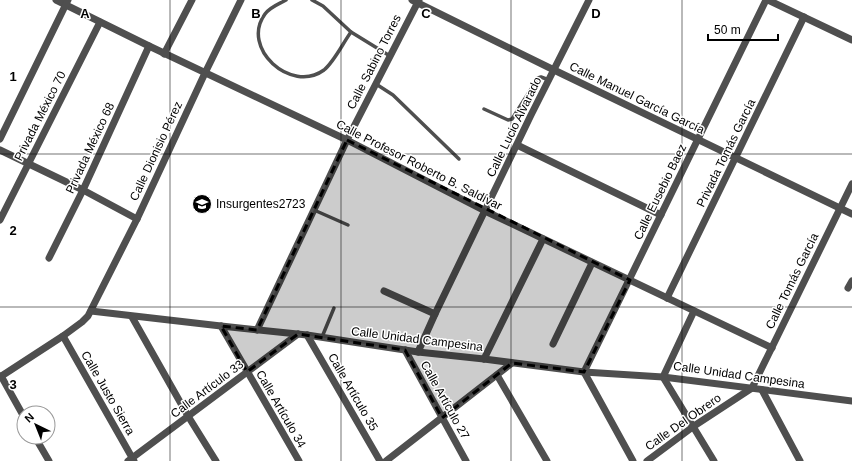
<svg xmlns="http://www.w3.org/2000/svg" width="852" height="461" font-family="Helvetica,sans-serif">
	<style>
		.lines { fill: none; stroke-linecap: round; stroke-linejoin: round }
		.lane { stroke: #4f4f4f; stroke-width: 3.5 }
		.street { stroke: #4f4f4f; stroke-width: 7 }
		.marked { fill: #000; fill-opacity: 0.2; stroke: #000; stroke-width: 3; stroke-dasharray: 8 5; stroke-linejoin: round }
		.grid { fill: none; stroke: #000; stroke-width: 1; stroke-opacity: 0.55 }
		.labels { text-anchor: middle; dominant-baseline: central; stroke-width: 3; stroke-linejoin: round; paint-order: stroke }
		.street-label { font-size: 12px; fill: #000; stroke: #fff }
		.poi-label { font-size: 12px; fill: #000; stroke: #fff; text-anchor: start }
		.grid-label { font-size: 13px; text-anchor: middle; font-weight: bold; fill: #000; stroke: #fff; stroke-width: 3; stroke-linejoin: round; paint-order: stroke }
	</style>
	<rect width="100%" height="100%" fill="#fff"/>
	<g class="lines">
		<!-- lane -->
		<g class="lane">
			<path d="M 286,0 C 279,4 270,7 265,14 C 240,48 291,94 324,70 C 334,62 343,43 351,32 L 390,56"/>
			<path d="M 312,0 L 323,6 L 351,32"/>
			<path d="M 376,84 L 393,95 L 459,159"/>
			<path d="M 484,109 L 508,120 L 512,119 L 538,78 L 541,77 L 549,80"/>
			<path d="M 314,210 L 348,225"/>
			<path d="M 322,337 L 334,308"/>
		</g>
		<!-- street -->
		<g class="street">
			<path d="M 56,0 L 149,46 L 347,140 L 485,211 L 772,348"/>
			<path d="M 412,0 L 554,70 L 852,214"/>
			<path d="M 768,0 L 852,40"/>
			<path d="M 164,54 L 192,0"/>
			<path d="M 0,139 L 68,0"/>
			<path d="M 517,145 L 661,215"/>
			<path d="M 0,150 L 83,190 L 137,219"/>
			<path d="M 0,220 L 100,22"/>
			<path d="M 49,258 L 83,190 L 149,46"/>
			<path d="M 848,288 L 852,281"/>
			<path d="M 384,291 L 435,314"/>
			<path d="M 667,298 L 804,17"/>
			<path d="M 91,311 L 221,326 L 307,335 L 418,352 L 484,359 L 584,372 L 663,377 L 852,401"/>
			<path d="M 694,311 L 663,377 L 714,461"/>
			<path d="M 132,317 L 188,416 L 216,461"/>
			<path d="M 221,326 L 299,461"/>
			<path d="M 257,330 L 347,140 L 419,0"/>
			<path d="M 307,335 L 380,461"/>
			<path d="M 63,336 L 134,461"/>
			<path d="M 553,344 L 592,263"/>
			<path d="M 405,350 L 466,461"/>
			<path d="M 418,352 L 435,314 L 531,115 L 589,0"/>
			<path d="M 484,359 L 543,239"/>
			<path d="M 497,375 L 547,461"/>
			<path d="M 1,376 L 24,417"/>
			<path d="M 0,377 L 63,336 L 82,322 L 88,316 L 137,219 L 205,73 L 241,0"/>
			<path d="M 762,390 L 800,461"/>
			<path d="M 35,437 L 49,461"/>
			<path d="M 128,461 L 298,334"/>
			<path d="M 386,461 L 512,363"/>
			<path d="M 633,461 L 584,372 L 766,0"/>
			<path d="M 647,461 L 694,426 L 752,388 L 852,184"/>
		</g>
	</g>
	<!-- marked area -->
	<path class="marked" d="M 347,140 L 630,280 L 584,372 L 512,363 L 442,418 L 405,350 L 298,334 L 247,372 L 221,326 L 257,330 Z"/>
	<!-- grid -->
	<path class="grid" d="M 170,0 L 170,461M 341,0 L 341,461M 511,0 L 511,461M 682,0 L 682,461M 0,154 L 852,154M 0,307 L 852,307"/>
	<!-- icons -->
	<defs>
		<symbol id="school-disc" viewBox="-11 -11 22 22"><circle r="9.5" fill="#000" stroke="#fff"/><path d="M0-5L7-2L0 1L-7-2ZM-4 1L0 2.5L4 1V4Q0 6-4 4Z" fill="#fff"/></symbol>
	</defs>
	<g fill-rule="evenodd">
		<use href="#school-disc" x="191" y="193" width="22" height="22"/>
	</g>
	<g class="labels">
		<!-- street labels -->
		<g class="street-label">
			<text transform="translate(374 62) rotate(-63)">Calle Sabino Torres</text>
			<text transform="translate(637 98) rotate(26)">Calle Manuel García García</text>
			<text transform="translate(40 116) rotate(-63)">Privada México 70</text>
			<text transform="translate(514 127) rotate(-64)">Calle Lucio Alvarado</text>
			<text transform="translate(90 148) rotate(-65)">Privada México 68</text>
			<text transform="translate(156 151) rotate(-65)">Calle Dionisio Pérez</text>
			<text transform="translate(726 153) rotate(-64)">Privada Tomás García</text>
			<text transform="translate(419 165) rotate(27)">Calle Profesor Roberto B. Saldívar</text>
			<text transform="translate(660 192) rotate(-64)">Calle Eusebio Baez</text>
			<text transform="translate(792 281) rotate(-64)">Calle Tomás García</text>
			<text transform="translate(417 339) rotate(7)">Calle Unidad Campesina</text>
			<text transform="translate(739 375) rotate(8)">Calle Unidad Campesina</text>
			<text transform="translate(207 389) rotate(-37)">Calle Artículo 33</text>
			<text transform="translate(353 392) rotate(60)">Calle Artículo 35</text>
			<text transform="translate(108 393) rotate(60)">Calle Justo Sierra</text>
			<text transform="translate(445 400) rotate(61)">Calle Artículo 27</text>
			<text transform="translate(281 409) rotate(60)">Calle Artículo 34</text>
			<text transform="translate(683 422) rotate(-35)">Calle Del Obrero</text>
		</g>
		<!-- poi labels -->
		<g class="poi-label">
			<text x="216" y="204">Insurgentes2723</text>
		</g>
	</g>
	<g class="grid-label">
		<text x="85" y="18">A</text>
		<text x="256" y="18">B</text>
		<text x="426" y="18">C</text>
		<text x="596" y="18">D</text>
		<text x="13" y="81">1</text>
		<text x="13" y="235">2</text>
		<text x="13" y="389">3</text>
	</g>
	<!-- north arrow -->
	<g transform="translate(36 425) rotate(317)"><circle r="19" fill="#ffffff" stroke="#999999"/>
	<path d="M0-3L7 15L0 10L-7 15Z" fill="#000000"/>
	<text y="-6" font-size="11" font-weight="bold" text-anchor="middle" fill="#000000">N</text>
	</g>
	<!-- scale -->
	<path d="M708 34v6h70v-6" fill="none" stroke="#000000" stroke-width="2"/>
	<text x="714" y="34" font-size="12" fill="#000000" stroke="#ffffff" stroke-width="3" paint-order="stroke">50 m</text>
</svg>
